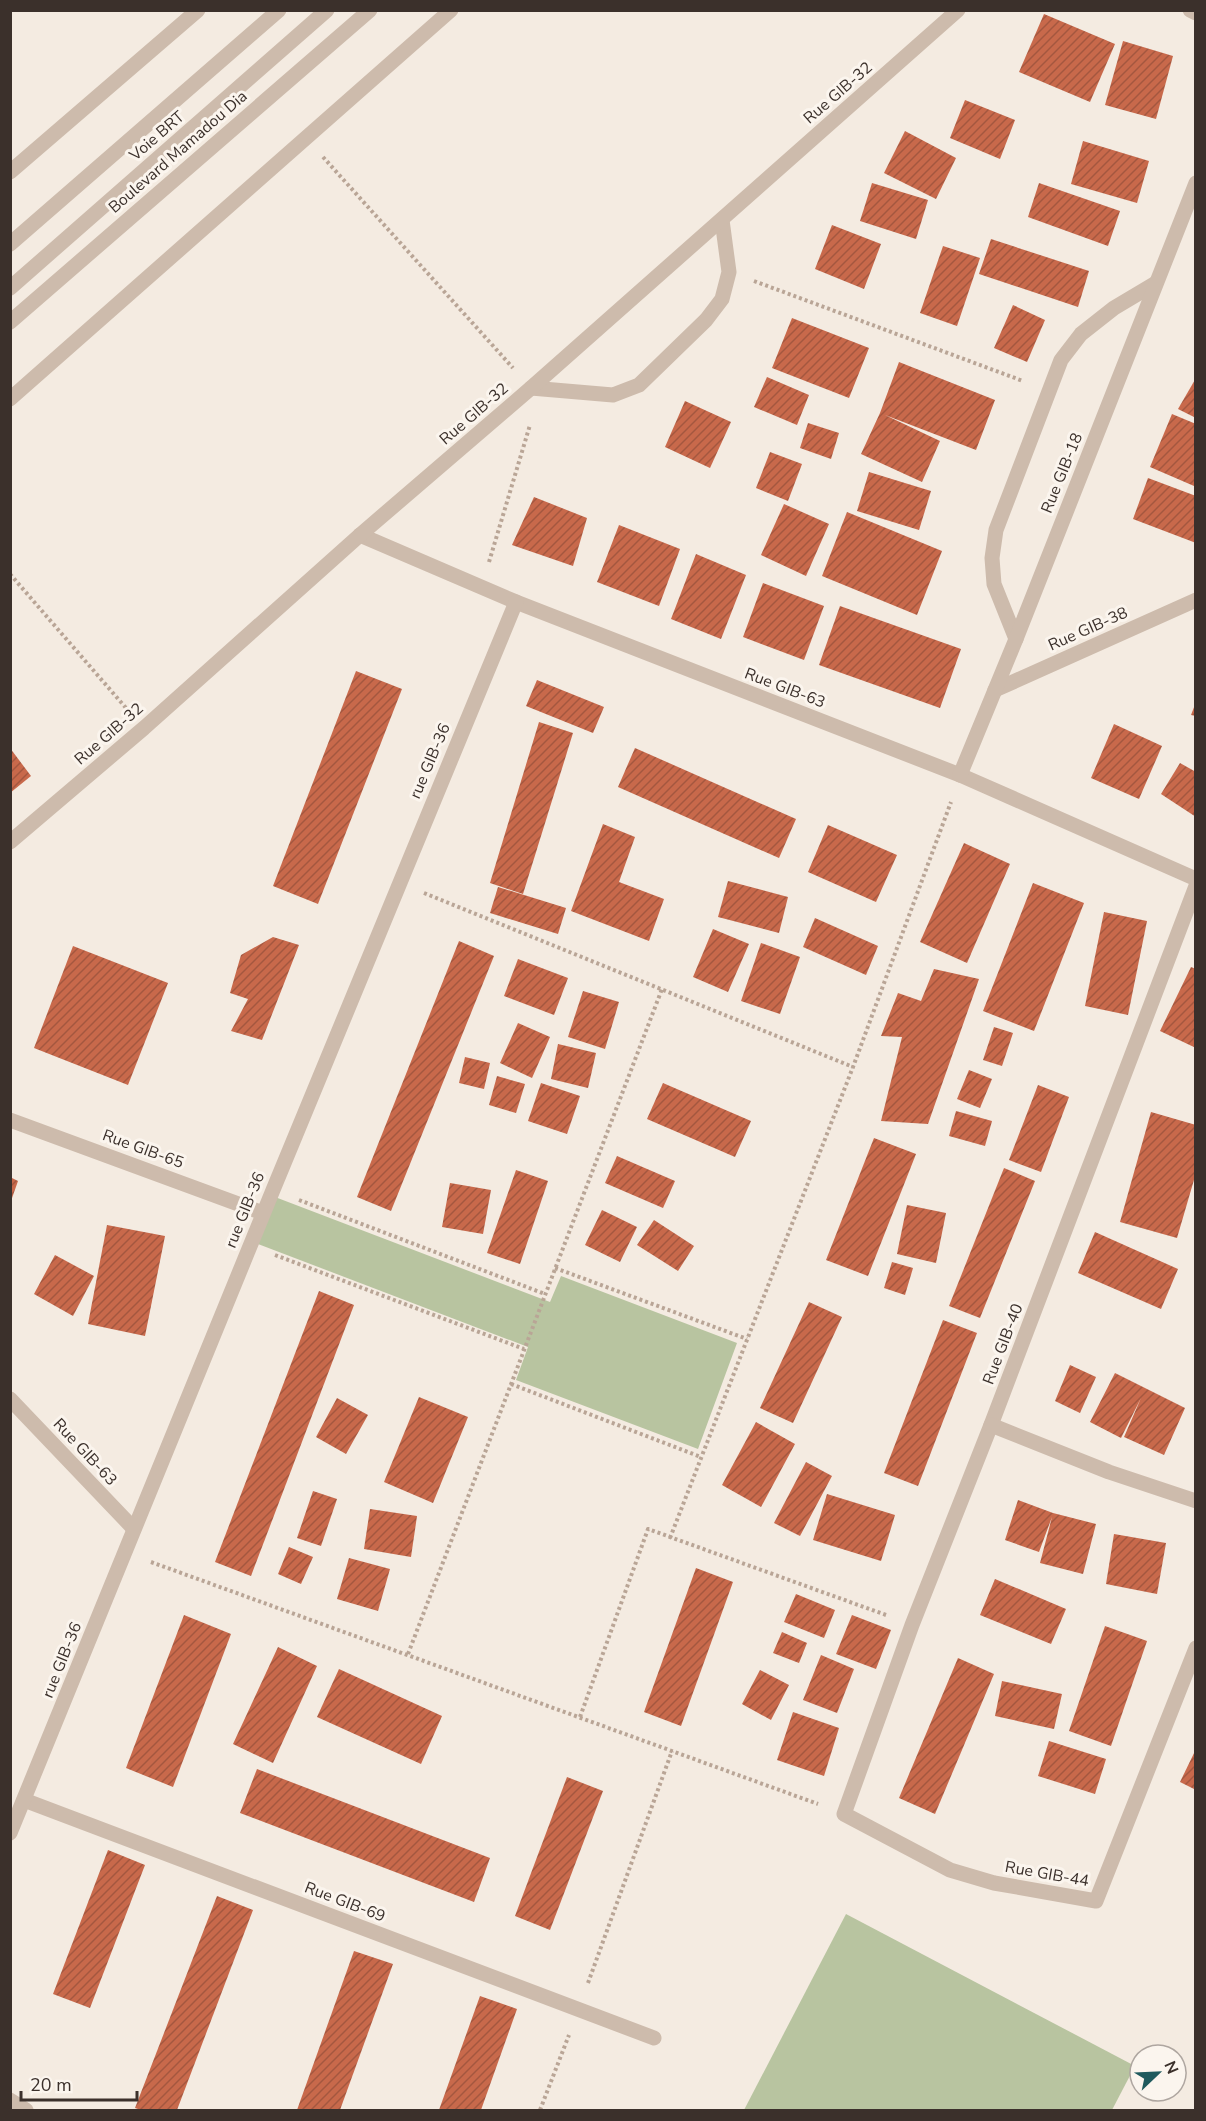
<svg xmlns="http://www.w3.org/2000/svg" width="1206" height="2121" font-family="'Nunito Sans',sans-serif">
	<style>
		.park { fill: #b8c4a0 }
		.building { fill: url(#building-hatch) }
		.lines { fill: none; stroke-linecap: round; stroke-linejoin: round }
		.path { stroke: #b9a596; stroke-width: 4; stroke-dasharray: 3 3; stroke-linecap: butt }
		.service { stroke: #cdbbac; stroke-width: 15 }
		.minor { stroke: #cdbbac; stroke-width: 15 }
		.tertiary { stroke: #cdbbac; stroke-width: 15 }
		.labels { text-anchor: middle; dominant-baseline: central; stroke-width: 6; stroke-linejoin: round; paint-order: stroke }
		.street-label { font-size: 16px; fill: #3b302b; stroke: #fbf5ee }
	</style>
	<defs>
		<pattern id="building-hatch" width="6" height="6" patternUnits="userSpaceOnUse" patternTransform="scale(1.5)"><rect width="6" height="6" fill="#c8694b"/><path d="M-1 1l2-2M0 6l6-6M5 7l2-2" fill="none" stroke="#a4573f"/></pattern>
	</defs>
	<rect width="100%" height="100%" fill="#f4ebe1"/>
	<!-- park -->
	<g class="park">
		<path d="M 275,1197 L 550,1302 L 561,1276 L 737,1343 L 698,1449 L 516,1380 L 528,1347 L 258,1244 Z"/>
		<path d="M 846,1914 L 1135,2066 L 1112,2110 L 744,2110 Z"/>
	</g>
	<!-- building -->
	<g class="building">
		<path d="M 1044,14 L 1115,44 L 1090,102 L 1019,72 Z"/>
		<path d="M 1123,41 L 1173,56 L 1156,119 L 1105,105 Z"/>
		<path d="M 965,100 L 1015,120 L 1000,159 L 950,138 Z"/>
		<path d="M 905,131 L 956,158 L 936,199 L 884,173 Z"/>
		<path d="M 1083,141 L 1149,161 L 1137,203 L 1071,184 Z"/>
		<path d="M 872,183 L 928,200 L 916,239 L 860,221 Z"/>
		<path d="M 1039,183 L 1120,211 L 1108,246 L 1028,217 Z"/>
		<path d="M 832,225 L 881,244 L 864,289 L 815,269 Z"/>
		<path d="M 991,239 L 1089,271 L 1078,307 L 979,274 Z"/>
		<path d="M 943,246 L 980,258 L 957,326 L 920,313 Z"/>
		<path d="M 1013,305 L 1045,320 L 1027,362 L 994,348 Z"/>
		<path d="M 792,318 L 869,348 L 849,398 L 772,368 Z"/>
		<path d="M 899,362 L 995,400 L 976,450 L 885,415 L 940,441 L 922,482 L 861,454 L 880,413 Z"/>
		<path d="M 767,377 L 809,395 L 797,425 L 754,407 Z"/>
		<path d="M 1196,378 L 1196,418 L 1178,409 Z"/>
		<path d="M 685,401 L 731,422 L 710,468 L 665,447 Z"/>
		<path d="M 1172,414 L 1196,424 L 1194,486 L 1150,467 Z"/>
		<path d="M 808,423 L 839,433 L 831,459 L 800,448 Z"/>
		<path d="M 770,452 L 802,464 L 788,501 L 756,488 Z"/>
		<path d="M 869,472 L 931,491 L 919,530 L 857,511 Z"/>
		<path d="M 1148,478 L 1196,496 L 1196,543 L 1133,519 Z"/>
		<path d="M 534,497 L 587,518 L 573,566 L 512,545 Z"/>
		<path d="M 784,504 L 829,524 L 806,576 L 761,555 Z"/>
		<path d="M 847,512 L 942,551 L 917,615 L 822,576 Z"/>
		<path d="M 619,525 L 680,549 L 659,606 L 597,582 Z"/>
		<path d="M 696,554 L 746,575 L 721,639 L 671,619 Z"/>
		<path d="M 763,583 L 824,606 L 804,660 L 743,637 Z"/>
		<path d="M 840,606 L 961,649 L 940,708 L 819,665 Z"/>
		<path d="M 356,671 L 402,689 L 318,904 L 273,886 Z"/>
		<path d="M 537,680 L 604,707 L 593,733 L 526,706 Z"/>
		<path d="M 1196,702 L 1196,716 L 1191,715 Z"/>
		<path d="M 539,722 L 573,733 L 523,894 L 490,883 Z"/>
		<path d="M 1114,724 L 1162,746 L 1139,799 L 1091,778 Z"/>
		<path d="M 10,748 L 31,776 L 10,793 Z"/>
		<path d="M 635,748 L 796,819 L 779,858 L 618,787 Z"/>
		<path d="M 1180,763 L 1196,772 L 1196,817 L 1161,794 Z"/>
		<path d="M 603,824 L 635,837 L 619,882 L 664,899 L 649,941 L 571,911 Z"/>
		<path d="M 828,825 L 897,855 L 876,902 L 808,872 Z"/>
		<path d="M 964,843 L 1010,864 L 967,963 L 920,942 Z"/>
		<path d="M 728,881 L 788,897 L 779,933 L 718,917 Z"/>
		<path d="M 1033,883 L 1084,903 L 1034,1031 L 983,1011 Z"/>
		<path d="M 498,887 L 566,908 L 558,934 L 490,913 Z"/>
		<path d="M 1104,912 L 1147,921 L 1128,1015 L 1085,1006 Z"/>
		<path d="M 815,918 L 878,946 L 866,975 L 803,947 Z"/>
		<path d="M 713,929 L 749,944 L 728,992 L 693,977 Z"/>
		<path d="M 273,937 L 299,945 L 262,1040 L 231,1031 L 248,999 L 230,993 L 241,955 Z"/>
		<path d="M 459,941 L 494,956 L 391,1211 L 357,1197 Z"/>
		<path d="M 761,943 L 800,957 L 780,1014 L 741,1001 Z"/>
		<path d="M 73,946 L 168,983 L 128,1085 L 34,1048 Z"/>
		<path d="M 518,959 L 568,978 L 554,1015 L 504,996 Z"/>
		<path d="M 1191,967 L 1196,969 L 1196,1048 L 1160,1031 Z"/>
		<path d="M 934,969 L 979,979 L 928,1124 L 881,1121 L 902,1037 L 881,1036 L 898,993 L 921,1001 Z"/>
		<path d="M 583,991 L 619,1002 L 605,1049 L 568,1037 Z"/>
		<path d="M 518,1023 L 550,1037 L 532,1078 L 500,1063 Z"/>
		<path d="M 994,1027 L 1013,1033 L 1002,1066 L 983,1060 Z"/>
		<path d="M 558,1044 L 596,1053 L 588,1088 L 551,1079 Z"/>
		<path d="M 465,1057 L 490,1063 L 484,1089 L 459,1083 Z"/>
		<path d="M 969,1070 L 992,1079 L 980,1108 L 957,1099 Z"/>
		<path d="M 497,1076 L 525,1084 L 516,1113 L 489,1105 Z"/>
		<path d="M 541,1083 L 580,1096 L 567,1134 L 528,1121 Z"/>
		<path d="M 663,1083 L 751,1121 L 735,1157 L 647,1119 Z"/>
		<path d="M 1038,1085 L 1069,1097 L 1041,1172 L 1009,1160 Z"/>
		<path d="M 956,1111 L 992,1121 L 985,1146 L 949,1136 Z"/>
		<path d="M 1151,1112 L 1196,1125 L 1196,1173 L 1177,1238 L 1120,1222 Z"/>
		<path d="M 874,1138 L 916,1154 L 868,1276 L 826,1260 Z"/>
		<path d="M 617,1156 L 675,1181 L 663,1208 L 605,1183 Z"/>
		<path d="M 1004,1168 L 1035,1181 L 980,1318 L 949,1306 Z"/>
		<path d="M 516,1170 L 548,1181 L 520,1264 L 487,1253 Z"/>
		<path d="M 10,1177 L 18,1181 L 11,1201 L 10,1201 Z"/>
		<path d="M 450,1183 L 491,1190 L 483,1234 L 442,1227 Z"/>
		<path d="M 907,1205 L 946,1213 L 936,1263 L 897,1254 Z"/>
		<path d="M 602,1210 L 637,1227 L 620,1262 L 585,1245 Z"/>
		<path d="M 654,1220 L 694,1246 L 678,1271 L 637,1245 Z"/>
		<path d="M 107,1225 L 165,1236 L 145,1336 L 88,1324 Z"/>
		<path d="M 1095,1232 L 1178,1269 L 1161,1309 L 1078,1273 Z"/>
		<path d="M 55,1255 L 94,1276 L 73,1316 L 34,1294 Z"/>
		<path d="M 892,1262 L 913,1268 L 905,1295 L 884,1288 Z"/>
		<path d="M 319,1291 L 354,1305 L 251,1576 L 215,1562 Z"/>
		<path d="M 809,1302 L 842,1317 L 793,1423 L 760,1408 Z"/>
		<path d="M 943,1320 L 977,1333 L 918,1486 L 884,1473 Z"/>
		<path d="M 1070,1365 L 1096,1377 L 1080,1413 L 1055,1401 Z"/>
		<path d="M 1115,1373 L 1185,1408 L 1164,1455 L 1124,1437 L 1141,1398 L 1121,1438 L 1090,1422 Z"/>
		<path d="M 419,1397 L 468,1417 L 433,1503 L 384,1482 Z"/>
		<path d="M 337,1398 L 368,1415 L 346,1454 L 316,1437 Z"/>
		<path d="M 756,1422 L 795,1444 L 761,1507 L 722,1485 Z"/>
		<path d="M 806,1462 L 832,1476 L 800,1536 L 774,1523 Z"/>
		<path d="M 313,1491 L 337,1499 L 321,1546 L 297,1538 Z"/>
		<path d="M 827,1494 L 895,1515 L 881,1561 L 813,1540 Z"/>
		<path d="M 1018,1500 L 1053,1513 L 1096,1524 L 1083,1574 L 1040,1563 L 1052,1517 L 1039,1552 L 1005,1540 Z"/>
		<path d="M 370,1509 L 417,1516 L 411,1557 L 364,1549 Z"/>
		<path d="M 1114,1534 L 1166,1543 L 1157,1594 L 1106,1584 Z"/>
		<path d="M 289,1547 L 313,1557 L 301,1584 L 278,1574 Z"/>
		<path d="M 349,1558 L 390,1569 L 378,1611 L 337,1599 Z"/>
		<path d="M 696,1568 L 733,1582 L 681,1726 L 644,1712 Z"/>
		<path d="M 995,1579 L 1066,1609 L 1051,1644 L 980,1615 Z"/>
		<path d="M 796,1594 L 835,1610 L 824,1638 L 784,1622 Z"/>
		<path d="M 184,1615 L 231,1634 L 173,1787 L 126,1768 Z"/>
		<path d="M 852,1615 L 891,1630 L 876,1669 L 836,1654 Z"/>
		<path d="M 1105,1626 L 1147,1641 L 1111,1746 L 1069,1731 Z"/>
		<path d="M 782,1632 L 807,1643 L 799,1663 L 773,1653 Z"/>
		<path d="M 278,1647 L 317,1666 L 273,1763 L 233,1744 Z"/>
		<path d="M 821,1655 L 854,1669 L 837,1713 L 803,1700 Z"/>
		<path d="M 958,1658 L 994,1674 L 935,1814 L 899,1798 Z"/>
		<path d="M 339,1669 L 442,1716 L 421,1764 L 317,1717 Z"/>
		<path d="M 760,1670 L 789,1685 L 771,1720 L 742,1704 Z"/>
		<path d="M 1002,1681 L 1062,1694 L 1054,1729 L 995,1716 Z"/>
		<path d="M 793,1712 L 839,1728 L 824,1776 L 777,1760 Z"/>
		<path d="M 1049,1741 L 1106,1759 L 1095,1794 L 1038,1776 Z"/>
		<path d="M 1196,1749 L 1196,1790 L 1180,1782 Z"/>
		<path d="M 257,1769 L 490,1858 L 474,1902 L 240,1813 Z"/>
		<path d="M 567,1777 L 603,1791 L 550,1930 L 515,1916 Z"/>
		<path d="M 108,1850 L 145,1865 L 90,2008 L 53,1994 Z"/>
		<path d="M 217,1896 L 253,1910 L 177,2110 L 141,2110 L 135,2108 Z"/>
		<path d="M 354,1951 L 393,1964 L 340,2110 L 297,2110 Z"/>
		<path d="M 480,1996 L 517,2009 L 481,2110 L 439,2110 Z"/>
	</g>
	<g class="lines">
		<!-- path -->
		<g class="path">
			<path d="M 323,157 L 513,368"/>
			<path d="M 754,281 L 1023,381"/>
			<path d="M 489,562 L 530,425"/>
			<path d="M 10,574 L 126,708"/>
			<path d="M 424,893 L 853,1067"/>
			<path d="M 299,1200 L 545,1294"/>
			<path d="M 275,1255 L 524,1349"/>
			<path d="M 555,1268 L 747,1339"/>
			<path d="M 511,1384 L 701,1457"/>
			<path d="M 670,1538 L 853,1067 L 951,802"/>
			<path d="M 151,1562 L 818,1804"/>
			<path d="M 408,1654 L 662,989"/>
			<path d="M 580,1717 L 648,1529 L 886,1615"/>
			<path d="M 588,1983 L 672,1751"/>
			<path d="M 540,2110 L 569,2035"/>
		</g>
		<!-- service -->
		<g class="service">
			<path d="M 10,172 L 198,10"/>
			<path d="M 10,288 L 327,10"/>
			<path d="M 531,388 L 613,395 L 639,385 L 706,320 L 722,299 L 729,272 L 722,220"/>
			<path d="M 10,399 L 451,10"/>
			<path d="M 1016,639 L 994,584 L 992,558 L 996,530 L 1061,360 L 1081,334 L 1114,308 L 1156,283"/>
		</g>
		<!-- minor -->
		<g class="minor">
			<path d="M 1190,10 L 1196,13"/>
			<path d="M 360,535 L 516,602 L 960,775 L 1196,879"/>
			<path d="M 995,690 L 1196,600"/>
			<path d="M 960,775 L 1016,639 L 1196,183"/>
			<path d="M 10,842 L 144,728 L 360,535 L 531,388 L 958,10"/>
			<path d="M 1196,886 L 991,1425 L 912,1625 L 844,1814 L 950,1870 L 994,1883 L 1096,1901 L 1196,1648"/>
			<path d="M 10,1120 L 263,1213"/>
			<path d="M 10,1399 L 134,1529"/>
			<path d="M 991,1425 L 1109,1472 L 1196,1501"/>
			<path d="M 24,1800 L 654,2038"/>
			<path d="M 10,1833 L 273,1190 L 516,602"/>
			<path d="M 10,2100 L 26,2110"/>
		</g>
		<!-- tertiary -->
		<g class="tertiary">
			<path d="M 10,244 L 279,10"/>
			<path d="M 10,322 L 370,10"/>
		</g>
	</g>
	<g class="labels">
		<!-- street labels -->
		<g class="street-label">
			<text transform="translate(838 93) rotate(-41)">Rue GIB-32</text>
			<text transform="translate(157 136) rotate(-41)">Voie BRT</text>
			<text transform="translate(178 152) rotate(-41)">Boulevard Mamadou Dia</text>
			<text transform="translate(474 414) rotate(-41)">Rue GIB-32</text>
			<text transform="translate(1062 473) rotate(-68)">Rue GIB-18</text>
			<text transform="translate(1088 629) rotate(-24)">Rue GIB-38</text>
			<text transform="translate(785 688) rotate(21)">Rue GIB-63</text>
			<text transform="translate(109 734) rotate(-41)">Rue GIB-32</text>
			<text transform="translate(430 761) rotate(-67)">rue GIB-36</text>
			<text transform="translate(143 1149) rotate(20)">Rue GIB-65</text>
			<text transform="translate(245 1210) rotate(-68)">rue GIB-36</text>
			<text transform="translate(1003 1344) rotate(-69)">Rue GIB-40</text>
			<text transform="translate(85 1452) rotate(47)">Rue GIB-63</text>
			<text transform="translate(62 1660) rotate(-68)">rue GIB-36</text>
			<text transform="translate(1047 1874) rotate(10)">Rue GIB-44</text>
			<text transform="translate(345 1902) rotate(21)">Rue GIB-69</text>
		</g>
	</g>
	<!-- border -->
	<rect width="1206" height="2121" fill="none" stroke="#3b302b" stroke-width="24"/>
	<!-- north arrow -->
	<g transform="translate(1158 2073) rotate(67)"><circle r="28" fill="#fbf5ee" stroke="#aea6a0" stroke-width="1.5"/>
	<path d="M0-4.5L10 22L0 15L-10 22Z" fill="#1f5a5e"/>
	<text y="-9" font-size="16" font-weight="bold" text-anchor="middle" fill="#3b302b">N</text>
	</g>
	<!-- scale -->
	<path d="M21 2091v9h116v-9" fill="none" stroke="#3b302b" stroke-width="3"/>
	<text x="30" y="2091" font-size="18" fill="#3b302b" stroke="#fbf5ee" stroke-width="4.5" paint-order="stroke">20 m</text>
</svg>
